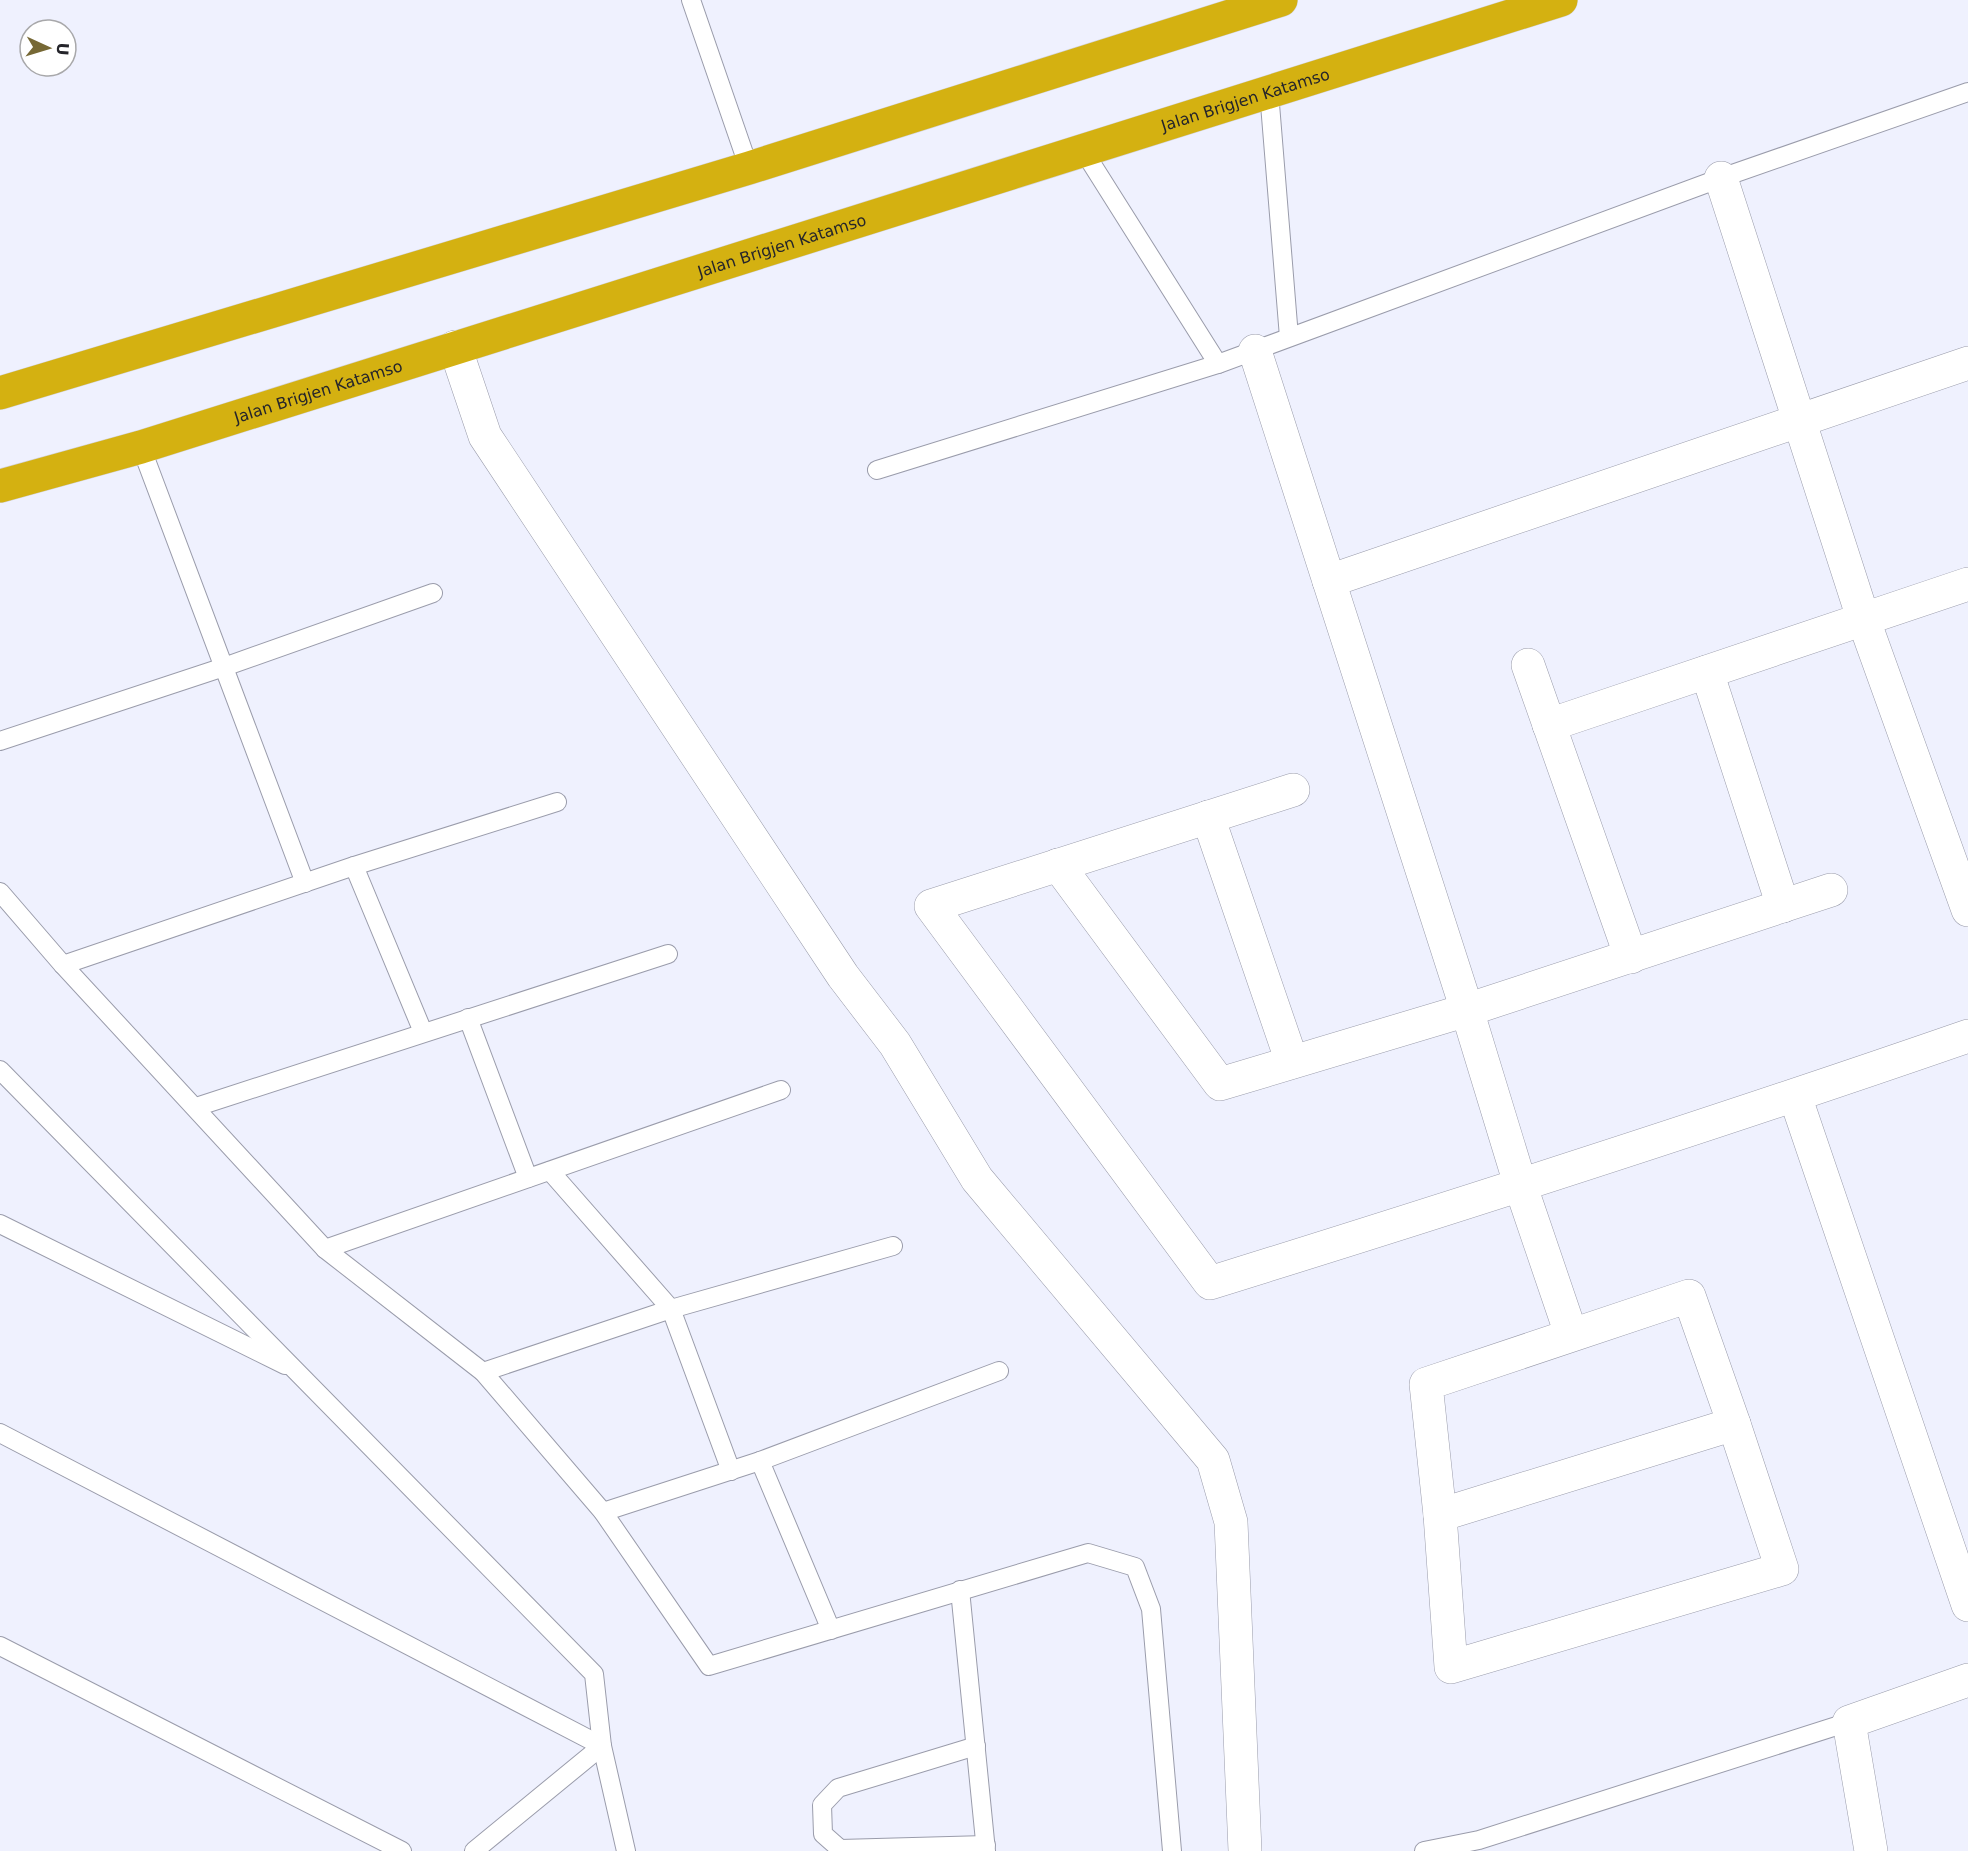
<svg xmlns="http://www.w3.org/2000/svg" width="1968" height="1851" font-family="'DejaVu Sans',sans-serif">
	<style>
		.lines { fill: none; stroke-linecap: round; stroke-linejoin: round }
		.lane-casing { stroke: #9a9cab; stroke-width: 20 }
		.street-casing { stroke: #9a9cab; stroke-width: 34 }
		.highway-casing { stroke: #d3d3d5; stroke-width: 34 }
		.lane { stroke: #fff; stroke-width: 18 }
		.street { stroke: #fff; stroke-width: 33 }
		.highway { stroke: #d4b111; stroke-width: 33 }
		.labels { text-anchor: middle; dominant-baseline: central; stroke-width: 5; stroke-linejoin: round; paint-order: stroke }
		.street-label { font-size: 16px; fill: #25252b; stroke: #fff }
	</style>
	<rect width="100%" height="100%" fill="#eff1fe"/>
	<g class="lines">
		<defs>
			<g id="lane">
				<path d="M 691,0 L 749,168"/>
				<path d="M 1269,92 L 1289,337"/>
				<path d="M 1083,150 L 1218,364"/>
				<path d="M 141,447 L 305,883"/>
				<path d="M 877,470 L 1218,364 L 1721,178 L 1968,92"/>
				<path d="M 0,741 L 224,667 L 433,593"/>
				<path d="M 354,866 L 423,1032"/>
				<path d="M 0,892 L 63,965 L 325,1249 L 483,1372 L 603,1512 L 709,1666 L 1088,1553 L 1135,1567 L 1151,1609 L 1172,1851"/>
				<path d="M 63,965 L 354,866 L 557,802"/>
				<path d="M 468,1018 L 528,1178"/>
				<path d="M 0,1070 L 594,1674 L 602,1746 L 626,1851"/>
				<path d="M 196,1107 L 668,954"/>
				<path d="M 550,1171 L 671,1309 L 731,1471"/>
				<path d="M 0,1224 L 285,1365"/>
				<path d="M 325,1249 L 781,1090"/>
				<path d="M 483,1372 L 671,1309 L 893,1246"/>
				<path d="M 0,1433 L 602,1746 L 474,1851"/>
				<path d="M 760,1461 L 831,1630"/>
				<path d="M 603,1512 L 760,1461 L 999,1371"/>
				<path d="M 960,1590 L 986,1851"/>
				<path d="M 0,1646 L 402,1851"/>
				<path d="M 976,1746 L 838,1788 L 822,1805 L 823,1834 L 840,1849 L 986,1845"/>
				<path d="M 1424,1851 L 1479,1840 L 1849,1722"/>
			</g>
			<g id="street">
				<path d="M 1721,178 L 1863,618 L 1968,910"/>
				<path d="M 455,347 L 485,436 L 843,976 L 895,1044 L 977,1179 L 1213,1460 L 1231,1522 L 1245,1851"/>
				<path d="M 1255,351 L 1467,1010 L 1521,1187 L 1571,1334"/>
				<path d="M 1329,581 L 1968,363"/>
				<path d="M 1528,665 L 1631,957"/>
				<path d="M 1707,672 L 1783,906"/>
				<path d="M 1549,725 L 1968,584"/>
				<path d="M 1293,790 L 931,906 L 1210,1283 C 1464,1204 1717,1123 1968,1036"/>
				<path d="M 1208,817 L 1292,1062"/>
				<path d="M 1058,865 L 1220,1084 L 1467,1010 L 1831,890"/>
				<path d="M 1795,1096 L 1968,1605"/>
				<path d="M 1689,1296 L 1734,1424 L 1782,1569 L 1451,1667 L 1440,1515 L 1426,1384 Z"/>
				<path d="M 1440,1515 L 1734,1424"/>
				<path d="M 1871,1851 L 1849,1722 L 1968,1680"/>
			</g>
			<g id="highway">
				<path d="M 0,393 L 749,168 L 1281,0"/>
				<path id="s1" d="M 0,486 L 141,447 L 1561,0"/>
			</g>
		</defs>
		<!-- lane casing -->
		<use href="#lane" class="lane-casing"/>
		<!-- street casing -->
		<use href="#street" class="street-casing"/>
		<!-- highway casing -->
		<use href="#highway" class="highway-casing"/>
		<!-- lane -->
		<use href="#lane" class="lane"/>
		<!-- street -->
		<use href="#street" class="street"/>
		<!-- highway -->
		<use href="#highway" class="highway"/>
	</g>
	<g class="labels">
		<!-- street labels -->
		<g class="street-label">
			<text stroke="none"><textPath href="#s1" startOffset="1304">Jalan Brigjen Katamso</textPath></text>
			<text stroke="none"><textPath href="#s1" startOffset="818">Jalan Brigjen Katamso</textPath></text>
			<text stroke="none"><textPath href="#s1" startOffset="332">Jalan Brigjen Katamso</textPath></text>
		</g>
	</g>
	<!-- north arrow -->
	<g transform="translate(48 48) rotate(94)"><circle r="28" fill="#ffffff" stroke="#a8a8aa" stroke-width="1.5"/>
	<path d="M0-4.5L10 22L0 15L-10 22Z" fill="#766835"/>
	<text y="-9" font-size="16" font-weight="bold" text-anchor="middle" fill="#25252b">U</text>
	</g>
</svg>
